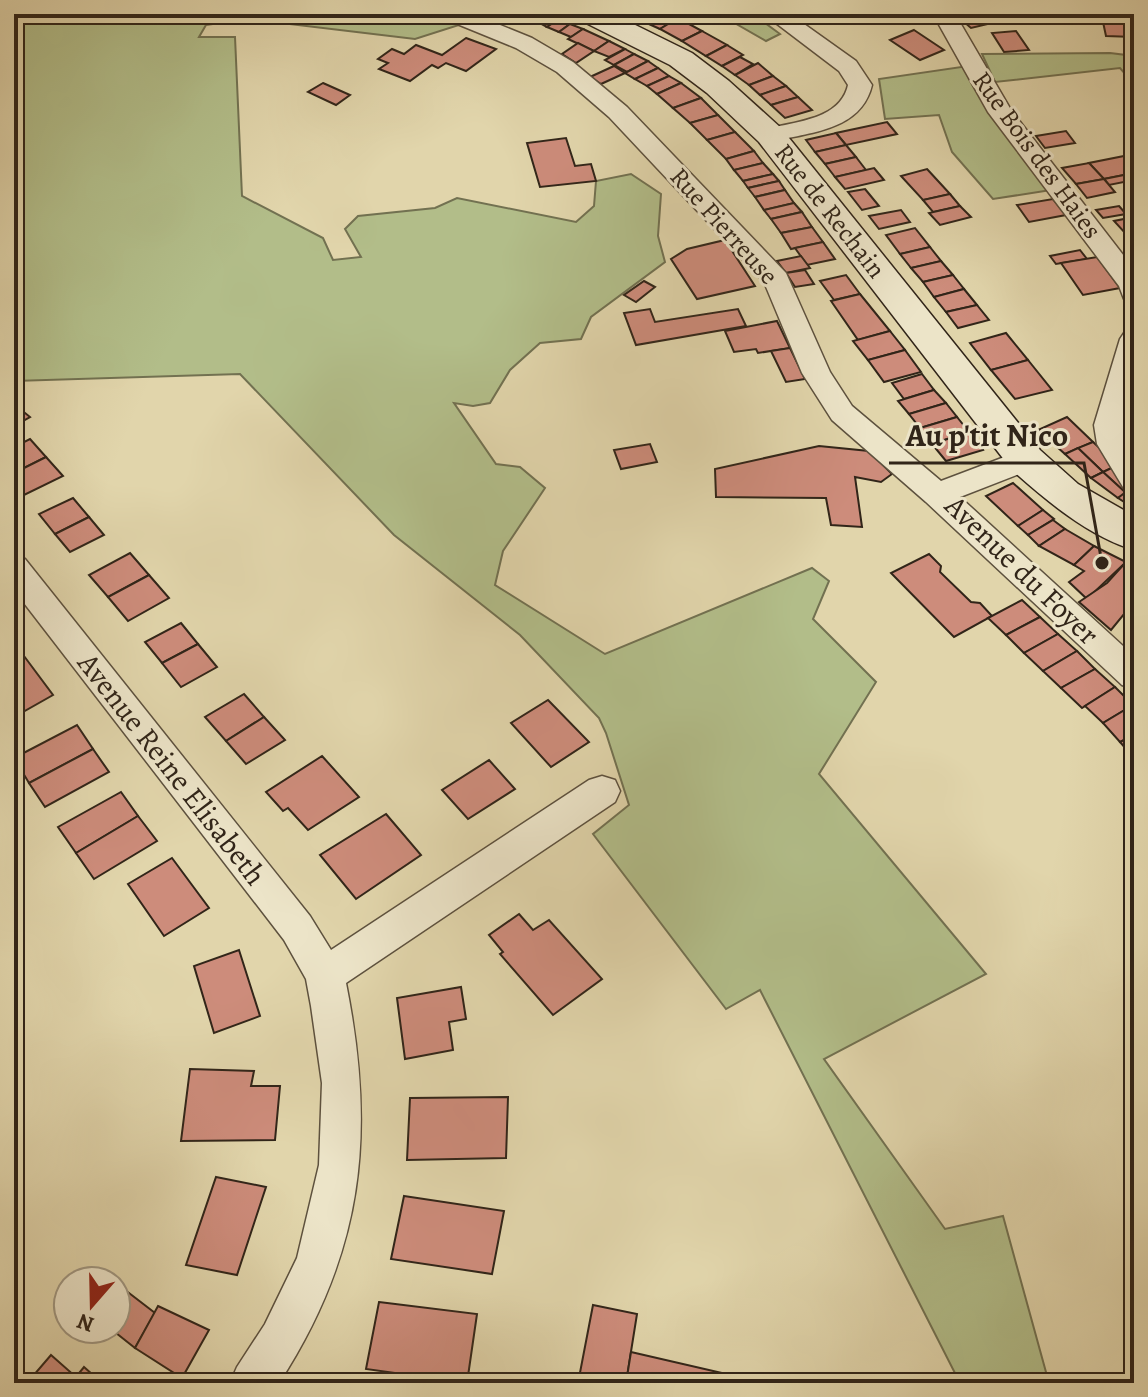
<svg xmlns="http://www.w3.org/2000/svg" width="1148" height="1397" font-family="Alegreya,serif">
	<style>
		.green { fill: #b2bd89; stroke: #727151; stroke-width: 2 }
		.building { fill: #cd8c7b; stroke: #312519; stroke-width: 2 }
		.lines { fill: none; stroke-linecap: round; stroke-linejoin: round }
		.minor-casing { stroke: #5d513e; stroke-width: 3 }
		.secondary-casing { stroke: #312519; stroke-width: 3 }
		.minor { fill: #ece4c8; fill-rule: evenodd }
		.secondary { fill: #ece4c8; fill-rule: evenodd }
		.labels { text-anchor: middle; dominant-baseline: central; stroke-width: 6; stroke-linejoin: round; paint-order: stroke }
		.far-street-label { font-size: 26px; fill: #312519; stroke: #ece4c8 }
		.street-label { font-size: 30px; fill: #312519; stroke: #ece4c8 }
		.leader { fill: none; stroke: #312519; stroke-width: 3 }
		.callout-dot { fill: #312519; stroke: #ece4c8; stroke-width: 3 }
		.callout-label { font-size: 32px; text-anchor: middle; font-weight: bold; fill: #312519; stroke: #ece4c8; stroke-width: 6; stroke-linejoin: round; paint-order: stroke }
	</style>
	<rect width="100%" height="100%" fill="#e1d5ab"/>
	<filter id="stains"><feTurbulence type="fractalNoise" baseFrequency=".0025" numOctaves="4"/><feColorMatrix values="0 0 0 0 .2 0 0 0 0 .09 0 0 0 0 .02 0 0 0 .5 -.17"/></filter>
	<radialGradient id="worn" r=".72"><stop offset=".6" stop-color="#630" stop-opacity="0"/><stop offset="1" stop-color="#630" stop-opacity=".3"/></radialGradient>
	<!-- green -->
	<g class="green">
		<path d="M 14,14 L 431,14 L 462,24 L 415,39 L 247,19 L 206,25 L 199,37 L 235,37 L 242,196 L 323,238 L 333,260 L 361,257 L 345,229 L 358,216 L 435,208 L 457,198 L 576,222 L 594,206 L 596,181 L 631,174 L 661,194 L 658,236 L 665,262 L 591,317 L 581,339 L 540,343 L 510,370 L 490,403 L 473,406 L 454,403 L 496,464 L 520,467 L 545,488 L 503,551 L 495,585 L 605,654 L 812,568 L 829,581 L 813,619 L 876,682 L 819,774 L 986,974 L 824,1059 L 945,1229 L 1003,1216 L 1049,1383 L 960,1383 L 760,990 L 726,1009 L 593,834 L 629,805 L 606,733 L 599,718 L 520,635 L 394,535 L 240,374 L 14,381 Z"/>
		<path d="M 719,14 L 753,14 L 780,34 L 766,41 Z"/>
		<path d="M 1110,53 L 1134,56 L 1134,84 L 1120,68 L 995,82 L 982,54 Z"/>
		<path d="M 968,66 L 1051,190 L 993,199 L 952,152 L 939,115 L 885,119 L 879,79 Z"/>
	</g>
	<!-- building -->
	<g class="building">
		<path d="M 547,14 L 559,19 L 547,27 L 536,21 Z"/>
		<path d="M 649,14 L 670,14 L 678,18 L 660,29 L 640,20 Z"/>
		<path d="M 984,16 L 992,23 L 971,28 L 963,21 Z"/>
		<path d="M 678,18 L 702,31 L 682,41 L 660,29 Z"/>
		<path d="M 559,19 L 570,24 L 559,32 L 547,27 Z"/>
		<path d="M 1103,22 L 1134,24 L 1134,37 L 1106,36 Z"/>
		<path d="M 570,24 L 583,29 L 571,37 L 559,32 Z"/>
		<path d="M 583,29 L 609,41 L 594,51 L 568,39 Z"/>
		<path d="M 914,30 L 944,50 L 920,60 L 890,40 Z"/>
		<path d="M 702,31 L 727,45 L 706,56 L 682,41 Z"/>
		<path d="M 1016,31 L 1029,50 L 1004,52 L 992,33 Z"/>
		<path d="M 466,38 L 496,49 L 466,71 L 446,63 L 438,68 L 432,65 L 410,81 L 379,69 L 388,63 L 378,59 L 392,49 L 404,54 L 416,45 L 442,55 Z"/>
		<path d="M 609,41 L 625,49 L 609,57 L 594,51 Z"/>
		<path d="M 578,43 L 594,51 L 576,63 L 562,54 Z"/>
		<path d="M 727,45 L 743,55 L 722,66 L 706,56 Z"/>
		<path d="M 625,49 L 634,54 L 614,65 L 605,60 Z"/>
		<path d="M 634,54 L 648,61 L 627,72 L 614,65 Z"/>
		<path d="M 740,57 L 753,64 L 735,75 L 722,66 Z"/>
		<path d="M 648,61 L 658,68 L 635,79 L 625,73 Z"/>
		<path d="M 758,63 L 773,76 L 749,85 L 735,75 Z"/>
		<path d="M 614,66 L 625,73 L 601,84 L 590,77 Z"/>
		<path d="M 658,68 L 669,76 L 647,86 L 635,79 Z"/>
		<path d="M 669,76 L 681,83 L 657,94 L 647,86 Z"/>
		<path d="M 773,76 L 786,86 L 760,95 L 749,85 Z"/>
		<path d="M 323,83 L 350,95 L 336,105 L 308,92 Z"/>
		<path d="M 681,83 L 701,98 L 673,108 L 657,94 Z"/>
		<path d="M 786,86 L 798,97 L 771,105 L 760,95 Z"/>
		<path d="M 798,97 L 812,110 L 785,118 L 771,105 Z"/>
		<path d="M 701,98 L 718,115 L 690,123 L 673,108 Z"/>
		<path d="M 718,115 L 735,132 L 707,140 L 690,123 Z"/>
		<path d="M 887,122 L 897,134 L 846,145 L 836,133 Z"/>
		<path d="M 1066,131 L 1075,143 L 1045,148 L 1036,136 Z"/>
		<path d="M 735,132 L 754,151 L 726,159 L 707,140 Z"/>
		<path d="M 836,133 L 846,145 L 815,152 L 806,140 Z"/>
		<path d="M 566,138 L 575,166 L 591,164 L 596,181 L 540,187 L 527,143 Z"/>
		<path d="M 846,145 L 856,157 L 825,164 L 815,152 Z"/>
		<path d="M 754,151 L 763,163 L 734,170 L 726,159 Z"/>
		<path d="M 1134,154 L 1134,173 L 1104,179 L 1089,163 Z"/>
		<path d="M 856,157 L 866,170 L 835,177 L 825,164 Z"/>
		<path d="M 763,163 L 773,174 L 743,181 L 734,170 Z"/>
		<path d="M 1089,163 L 1104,179 L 1076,184 L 1062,168 Z"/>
		<path d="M 874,168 L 884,180 L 845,189 L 835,177 Z"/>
		<path d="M 927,169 L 950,194 L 923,200 L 901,176 Z"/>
		<path d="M 1134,173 L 1134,180 L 1109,185 L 1104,179 Z"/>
		<path d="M 773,174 L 779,181 L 748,188 L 743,181 Z"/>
		<path d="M 1104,179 L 1115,192 L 1087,198 L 1076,184 Z"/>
		<path d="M 779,181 L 785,190 L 755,197 L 748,188 Z"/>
		<path d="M 865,189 L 879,206 L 862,210 L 848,192 Z"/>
		<path d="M 785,190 L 794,203 L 764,210 L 755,197 Z"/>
		<path d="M 950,194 L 960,206 L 933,212 L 923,200 Z"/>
		<path d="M 1053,199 L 1066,215 L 1029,222 L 1017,205 Z"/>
		<path d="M 794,203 L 802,212 L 771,219 L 764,210 Z"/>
		<path d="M 960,206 L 971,217 L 940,225 L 929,213 Z"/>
		<path d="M 1119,206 L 1126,214 L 1103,218 L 1096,210 Z"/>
		<path d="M 901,210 L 910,222 L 879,229 L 869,216 Z"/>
		<path d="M 802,212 L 812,227 L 781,233 L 771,219 Z"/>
		<path d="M 1134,217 L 1134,233 L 1126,234 L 1114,221 Z"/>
		<path d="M 812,227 L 823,242 L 791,249 L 781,233 Z"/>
		<path d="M 915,228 L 930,247 L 900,254 L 886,235 Z"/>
		<path d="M 725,240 L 755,286 L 697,299 L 671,259 L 687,249 Z"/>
		<path d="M 823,242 L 835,259 L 807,265 L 795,248 Z"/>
		<path d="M 930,247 L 941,261 L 911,268 L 900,254 Z"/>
		<path d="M 1080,250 L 1087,259 L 1056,264 L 1050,256 Z"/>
		<path d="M 801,256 L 810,268 L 786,273 L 777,261 Z"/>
		<path d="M 1097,257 L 1120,288 L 1083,295 L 1061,263 Z"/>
		<path d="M 941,261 L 953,275 L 923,282 L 911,268 Z"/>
		<path d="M 805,270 L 814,284 L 795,287 L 786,273 Z"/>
		<path d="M 846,275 L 860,294 L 834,300 L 820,281 Z"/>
		<path d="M 953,275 L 964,289 L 934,297 L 923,282 Z"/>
		<path d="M 644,281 L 655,287 L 636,302 L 624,295 Z"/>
		<path d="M 964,289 L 977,305 L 946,312 L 934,297 Z"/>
		<path d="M 860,294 L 890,331 L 858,340 L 831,301 Z"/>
		<path d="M 977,305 L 989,320 L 958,328 L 946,312 Z"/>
		<path d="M 650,309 L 655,322 L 738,309 L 746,326 L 636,345 L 624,313 Z"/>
		<path d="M 777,321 L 790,348 L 758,353 L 756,349 L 734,352 L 725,331 Z"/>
		<path d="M 890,331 L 905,350 L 868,360 L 853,341 Z"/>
		<path d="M 1006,333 L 1028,360 L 991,370 L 970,343 Z"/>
		<path d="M 790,348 L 805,379 L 786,382 L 771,351 Z"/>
		<path d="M 905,350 L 921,372 L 884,382 L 868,360 Z"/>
		<path d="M 1028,360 L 1052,390 L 1015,399 L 991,370 Z"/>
		<path d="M 922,374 L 934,390 L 904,399 L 892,383 Z"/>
		<path d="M 934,390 L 946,403 L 909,414 L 898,401 Z"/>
		<path d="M 946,403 L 957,417 L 920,428 L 909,414 Z"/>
		<path d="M 14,404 L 30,417 L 14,426 Z"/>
		<path d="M 957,417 L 969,432 L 932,444 L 920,428 Z"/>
		<path d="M 1067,417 L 1093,442 L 1065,454 L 1038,430 Z"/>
		<path d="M 1134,420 L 1134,454 L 1129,456 L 1120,434 L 1132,427 Z"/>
		<path d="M 969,432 L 983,450 L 946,461 L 932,444 Z"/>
		<path d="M 30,439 L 46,457 L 14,473 L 14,447 Z"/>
		<path d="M 1093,442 L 1118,465 L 1103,472 L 1078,448 Z"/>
		<path d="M 650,444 L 657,462 L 621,469 L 614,450 Z"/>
		<path d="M 819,446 L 869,451 L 892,474 L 881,482 L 855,477 L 862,527 L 831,525 L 826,498 L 716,497 L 715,469 Z"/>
		<path d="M 1078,448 L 1103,472 L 1091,478 L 1065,454 Z"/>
		<path d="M 46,457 L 63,476 L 24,495 L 14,484 L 14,473 Z"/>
		<path d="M 1118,465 L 1131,488 L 1126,493 L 1103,472 Z"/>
		<path d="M 1103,472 L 1126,493 L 1118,498 L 1091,478 Z"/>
		<path d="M 1013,483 L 1043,510 L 1018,526 L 986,496 Z"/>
		<path d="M 1131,488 L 1134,494 L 1132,507 L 1118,498 Z"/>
		<path d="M 73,498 L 89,517 L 55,534 L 39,514 Z"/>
		<path d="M 1043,510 L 1054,519 L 1028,535 L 1018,526 Z"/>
		<path d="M 89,517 L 104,535 L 70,552 L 55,534 Z"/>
		<path d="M 1053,520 L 1065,529 L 1039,546 L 1028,535 Z"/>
		<path d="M 1065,529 L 1094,546 L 1074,565 L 1039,546 Z"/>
		<path d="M 1094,546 L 1126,562 L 1087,599 L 1069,582 L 1084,571 L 1074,565 Z"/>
		<path d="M 130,553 L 149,575 L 108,597 L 89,575 Z"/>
		<path d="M 929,554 L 941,566 L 940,572 L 971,602 L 980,603 L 992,616 L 954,637 L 891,573 Z"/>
		<path d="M 1126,562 L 1134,565 L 1134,602 L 1111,630 L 1079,602 L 1107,583 Z"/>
		<path d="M 149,575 L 169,598 L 128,621 L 108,597 Z"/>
		<path d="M 1022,600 L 1040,617 L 1006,635 L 988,618 Z"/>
		<path d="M 1040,617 L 1058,634 L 1024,653 L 1006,635 Z"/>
		<path d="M 181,623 L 198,644 L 162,663 L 145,642 Z"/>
		<path d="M 1058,634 L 1077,651 L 1043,671 L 1024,653 Z"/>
		<path d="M 198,644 L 217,667 L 181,687 L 162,663 Z"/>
		<path d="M 1077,651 L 1095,669 L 1061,688 L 1043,671 Z"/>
		<path d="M 24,656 L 53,695 L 14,717 L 14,661 Z"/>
		<path d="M 1095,669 L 1115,687 L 1082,708 L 1061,688 Z"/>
		<path d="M 1115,687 L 1133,705 L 1103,723 L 1085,706 Z"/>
		<path d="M 244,694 L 264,717 L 226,741 L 205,717 Z"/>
		<path d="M 548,700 L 589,742 L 551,767 L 511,723 Z"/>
		<path d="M 1133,705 L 1134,735 L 1120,742 L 1103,723 Z"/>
		<path d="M 264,717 L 285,740 L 246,764 L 226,741 Z"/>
		<path d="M 77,725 L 93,749 L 29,783 L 14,758 Z"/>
		<path d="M 1134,735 L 1134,758 L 1120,742 Z"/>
		<path d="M 93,749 L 109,772 L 45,807 L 29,783 Z"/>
		<path d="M 322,756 L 359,797 L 308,830 L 288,808 L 283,811 L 266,792 Z"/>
		<path d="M 489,760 L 515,789 L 468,819 L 442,790 Z"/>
		<path d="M 121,792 L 138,816 L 76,853 L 58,827 Z"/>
		<path d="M 386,814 L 421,855 L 356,899 L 320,855 Z"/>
		<path d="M 138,816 L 157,841 L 94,879 L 76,853 Z"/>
		<path d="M 172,858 L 209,908 L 164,936 L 128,884 Z"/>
		<path d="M 519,914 L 533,930 L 549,920 L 602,979 L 553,1015 L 500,954 L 503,952 L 489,935 Z"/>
		<path d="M 239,950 L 260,1016 L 214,1033 L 194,966 Z"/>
		<path d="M 461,987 L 466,1019 L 449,1022 L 453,1050 L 405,1059 L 397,998 Z"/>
		<path d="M 190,1069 L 254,1071 L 251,1086 L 280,1086 L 275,1140 L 181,1141 Z"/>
		<path d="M 508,1097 L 506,1158 L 407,1160 L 410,1098 Z"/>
		<path d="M 216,1177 L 266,1187 L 237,1275 L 186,1265 Z"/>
		<path d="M 404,1196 L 504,1211 L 492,1274 L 391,1259 Z"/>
		<path d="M 116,1283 L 155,1313 L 135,1348 L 111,1329 L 116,1329 Z"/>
		<path d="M 379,1302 L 477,1314 L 467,1383 L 366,1369 Z"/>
		<path d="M 593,1305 L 637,1314 L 626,1383 L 578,1383 Z"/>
		<path d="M 158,1306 L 209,1330 L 182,1378 L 135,1348 Z"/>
		<path d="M 631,1352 L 735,1376 L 734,1383 L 626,1383 Z"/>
		<path d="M 51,1355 L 76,1377 L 71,1383 L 27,1383 Z"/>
		<path d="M 84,1367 L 102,1383 L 71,1383 Z"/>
	</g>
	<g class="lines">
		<defs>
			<g id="minor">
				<path d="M 442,14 L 473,14 L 532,38 L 573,62 L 627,107 L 786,273 L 830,372 L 852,406 L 941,481 L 1015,453 L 1026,449 L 1037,453 L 1041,460 L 1037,467 L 960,497 L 1134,656 L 1134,689 L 1122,685 L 926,502 L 832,420 L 802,373 L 764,282 L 609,117 L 557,72 L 516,48 L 445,19 Z"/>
				<path d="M 764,14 L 790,14 L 856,61 L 872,85 C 861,131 810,132 770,142 L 761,140 L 758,135 L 761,130 C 792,122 840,121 848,85 L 839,71 Z"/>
				<path d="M 933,14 L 955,14 L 1011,110 L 1134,269 L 1134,302 L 1124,299 L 1119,286 L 988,112 Z"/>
				<path d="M 1134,330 L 1134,388 L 1124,425 L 1127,443 L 1134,455 L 1134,490 L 1123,487 L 1097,444 L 1094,425 L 1120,339 L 1124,333 Z"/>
				<path d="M 14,555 L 25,559 L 310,916 L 331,950 L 589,780 L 602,776 L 615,780 L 620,791 L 615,802 L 346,983 C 376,1133 364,1252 279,1383 L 230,1383 L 237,1367 L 265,1324 L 297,1258 L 319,1165 L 322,1083 L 311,1006 L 306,979 L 284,940 L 14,590 Z"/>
			</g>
			<path id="secondary" d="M 576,14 L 613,14 L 692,53 L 729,81 L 781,128 L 1040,450 L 1078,484 L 1134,516 L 1134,550 C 1088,536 1047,501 1012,470 L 759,142 L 707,93 L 670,65 L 580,20 Z"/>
		</defs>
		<!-- minor casing -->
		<use href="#minor" class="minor-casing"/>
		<!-- secondary casing -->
		<use href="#secondary" class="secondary-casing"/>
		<!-- minor -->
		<use href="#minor" class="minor"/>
		<!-- secondary -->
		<use href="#secondary" class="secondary"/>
	</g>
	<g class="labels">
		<!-- far-street labels -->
		<g class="far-street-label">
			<text transform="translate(1037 155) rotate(54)">Rue Bois des Haies</text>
			<text transform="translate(830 211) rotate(52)">Rue de Rechain</text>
			<text transform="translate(724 226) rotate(48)">Rue Pierreuse</text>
		</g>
		<!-- street labels -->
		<g class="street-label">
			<text transform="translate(1022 570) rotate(44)">Avenue du Foyer</text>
			<text transform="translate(172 769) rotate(52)">Avenue Reine Elisabeth</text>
		</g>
	</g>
	<!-- callouts -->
	<path class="leader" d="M1102 563L1084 463H889"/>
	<circle class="callout-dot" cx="1102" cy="563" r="8"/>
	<g class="callout-label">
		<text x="987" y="446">Au p'tit Nico</text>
	</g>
	<!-- margin -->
	<rect width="1148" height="1397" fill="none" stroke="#e1d5ab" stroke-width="48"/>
	<rect x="16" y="16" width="1116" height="1365" fill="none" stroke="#312519" stroke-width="4"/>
	<rect x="24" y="24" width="1100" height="1349" fill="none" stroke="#312519" stroke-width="2"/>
	<!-- north arrow -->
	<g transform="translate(92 1305) rotate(200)"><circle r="38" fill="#ece4c8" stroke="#a19882" stroke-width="2"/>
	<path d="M0-6L14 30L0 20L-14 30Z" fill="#8f2418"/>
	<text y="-12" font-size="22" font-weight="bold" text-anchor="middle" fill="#312519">N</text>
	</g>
	<rect width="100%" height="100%" filter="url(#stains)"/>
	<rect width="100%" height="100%" fill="url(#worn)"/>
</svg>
